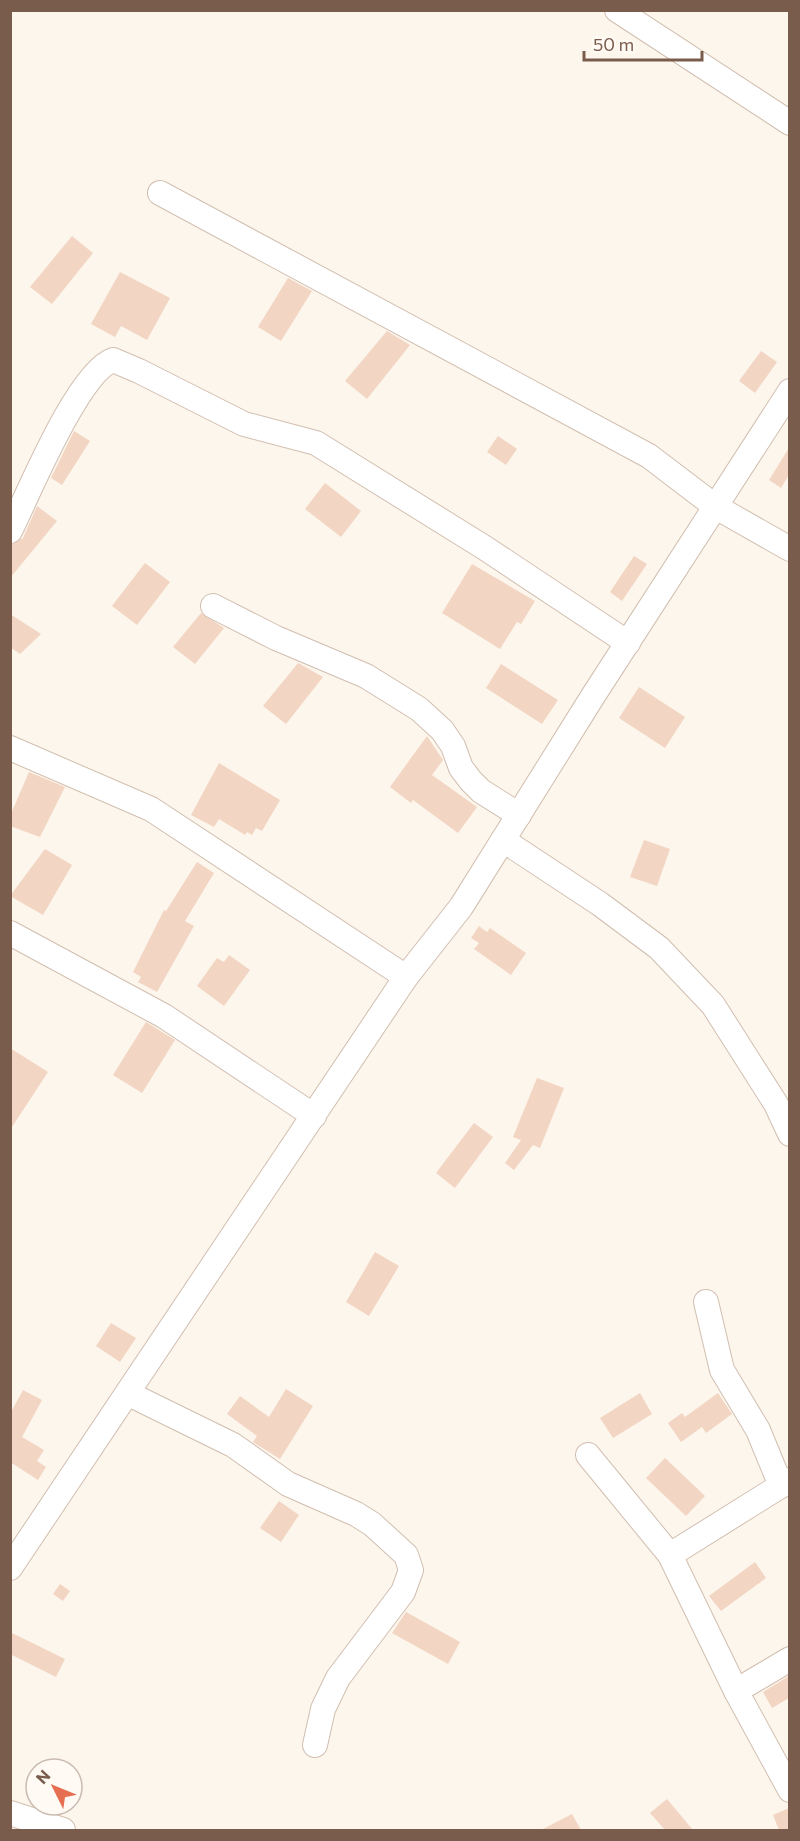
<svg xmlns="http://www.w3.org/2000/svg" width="800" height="1841" font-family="Commissioner,sans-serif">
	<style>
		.building { fill: #f3d5c3 }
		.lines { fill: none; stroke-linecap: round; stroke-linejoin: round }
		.minor-casing { stroke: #d1beb0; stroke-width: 26 }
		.minor { stroke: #fff; stroke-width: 24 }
	</style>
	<rect width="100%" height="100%" fill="#fdf6ec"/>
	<!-- building -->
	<g class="building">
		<path d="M 72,236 L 93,253 L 52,304 L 30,287 Z"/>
		<path d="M 120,272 L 170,298 L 147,340 L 121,326 L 115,337 L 91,324 Z"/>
		<path d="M 288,278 L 312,291 L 281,341 L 258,327 Z"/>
		<path d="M 387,331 L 410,345 L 367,399 L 345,381 Z"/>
		<path d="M 761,351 L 777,362 L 755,393 L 739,381 Z"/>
		<path d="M 74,431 L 90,441 L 62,485 L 51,478 Z"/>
		<path d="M 498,436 L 517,449 L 506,465 L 487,452 Z"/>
		<path d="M 789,448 L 789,475 L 781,488 L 769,480 Z"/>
		<path d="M 325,483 L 361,511 L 341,537 L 305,509 Z"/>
		<path d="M 37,506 L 57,521 L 10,578 L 10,545 L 23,538 Z"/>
		<path d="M 634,556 L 647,564 L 622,601 L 610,592 Z"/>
		<path d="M 145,563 L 170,582 L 137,625 L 112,606 Z"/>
		<path d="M 472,564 L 535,601 L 521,624 L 517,622 L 500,649 L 442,613 Z"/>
		<path d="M 201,613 L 224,628 L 195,664 L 173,647 Z"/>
		<path d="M 10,614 L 41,634 L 20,654 L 10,647 Z"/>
		<path d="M 298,663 L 323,677 L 286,724 L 263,706 Z"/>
		<path d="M 501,664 L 558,700 L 542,724 L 486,688 Z"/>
		<path d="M 639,687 L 685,717 L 665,748 L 619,718 Z"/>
		<path d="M 427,736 L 443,760 L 432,775 L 477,807 L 458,833 L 413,800 L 411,803 L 390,787 Z"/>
		<path d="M 219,763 L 280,800 L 262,831 L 256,828 L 252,835 L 247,832 L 245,835 L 219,819 L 214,827 L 191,815 Z"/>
		<path d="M 29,772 L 65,787 L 40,837 L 10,826 L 10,816 Z"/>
		<path d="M 644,840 L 670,849 L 657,886 L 630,877 Z"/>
		<path d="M 45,849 L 72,865 L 43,915 L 10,896 Z"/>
		<path d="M 197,862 L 214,873 L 185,921 L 194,926 L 157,992 L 138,982 L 141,977 L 133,972 L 164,910 L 166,911 Z"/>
		<path d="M 479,926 L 487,932 L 490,928 L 526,953 L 511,975 L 474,949 L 479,943 L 471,938 Z"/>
		<path d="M 229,955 L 250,970 L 224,1006 L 197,986 L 217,958 L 224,962 Z"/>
		<path d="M 146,1022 L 175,1040 L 142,1093 L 113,1075 Z"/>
		<path d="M 10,1048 L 48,1072 L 10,1130 Z"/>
		<path d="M 537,1078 L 564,1088 L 540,1148 L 533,1145 L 514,1170 L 505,1163 L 521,1140 L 513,1137 Z"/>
		<path d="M 474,1123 L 493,1137 L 455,1188 L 436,1173 Z"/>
		<path d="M 375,1252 L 399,1266 L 369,1316 L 346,1302 Z"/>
		<path d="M 111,1323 L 136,1338 L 120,1362 L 96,1346 Z"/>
		<path d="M 286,1389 L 313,1406 L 280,1459 L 253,1442 L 257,1436 L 227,1414 L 240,1396 L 269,1417 Z"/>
		<path d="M 23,1390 L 42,1400 L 22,1437 L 44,1450 L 37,1461 L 46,1467 L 38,1480 L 10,1462 L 10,1414 Z"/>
		<path d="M 640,1393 L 652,1414 L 613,1438 L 600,1418 Z"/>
		<path d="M 718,1393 L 732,1414 L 706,1433 L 702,1427 L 681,1442 L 668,1423 L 682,1413 L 685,1417 Z"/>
		<path d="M 665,1458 L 705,1496 L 686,1516 L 646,1478 Z"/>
		<path d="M 279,1501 L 299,1515 L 281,1542 L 260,1528 Z"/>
		<path d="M 755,1562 L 766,1578 L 721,1611 L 709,1596 Z"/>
		<path d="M 60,1584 L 70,1591 L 63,1601 L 53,1594 Z"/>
		<path d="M 406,1612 L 460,1642 L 448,1664 L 392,1633 Z"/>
		<path d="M 10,1632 L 65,1659 L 56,1677 L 10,1654 Z"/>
		<path d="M 789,1676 L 789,1698 L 772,1708 L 763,1692 Z"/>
		<path d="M 667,1799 L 693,1830 L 665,1830 L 650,1813 Z"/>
		<path d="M 789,1808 L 789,1830 L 779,1830 L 773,1815 Z"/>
		<path d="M 572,1814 L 581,1830 L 541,1830 Z"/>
	</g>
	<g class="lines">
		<defs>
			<g id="minor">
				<path d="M 617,10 L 790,123"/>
				<path d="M 160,193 L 649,456 L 716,507 L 790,549"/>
				<path d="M 10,531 C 28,495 78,372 113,360 L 139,371 L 244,424 L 316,443 L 485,548 L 628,643"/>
				<path d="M 213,606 L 276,638 L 366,676 L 419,709 L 442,730 L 453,746 L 461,768 L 471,781 L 481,791 L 519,815"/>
				<path d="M 10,748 L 151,809 L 406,977"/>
				<path d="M 503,840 L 600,904 L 659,948 L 713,1005 L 776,1104 L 790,1134"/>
				<path d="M 10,933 L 164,1016 L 314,1116"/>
				<path d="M 706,1302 L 722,1370 L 758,1430 L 781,1486"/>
				<path d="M 129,1394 L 233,1445 L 288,1484 L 356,1514 L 372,1524 L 406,1555 L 411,1570 L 403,1592 L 338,1678 L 323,1709 L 315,1745"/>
				<path d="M 588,1455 L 670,1555 L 736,1691 L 790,1790"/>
				<path d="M 670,1555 L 790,1480"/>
				<path d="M 10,1568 L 406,977 L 461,907 L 593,696 L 790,391"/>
				<path d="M 736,1691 L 790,1659"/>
				<path d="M 10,1813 L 63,1830"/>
			</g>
		</defs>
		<!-- minor casing -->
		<use href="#minor" class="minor-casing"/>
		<!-- minor -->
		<use href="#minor" class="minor"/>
	</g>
	<!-- border -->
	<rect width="800" height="1841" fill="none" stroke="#7a5c4d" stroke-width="24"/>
	<!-- north arrow -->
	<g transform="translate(54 1787) rotate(313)"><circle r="28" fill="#fffaf3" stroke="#cabbb1" stroke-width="1.5"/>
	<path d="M0-4.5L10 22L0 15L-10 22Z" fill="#e76f51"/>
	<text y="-9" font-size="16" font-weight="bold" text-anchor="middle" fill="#7a5c4d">N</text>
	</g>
	<!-- scale -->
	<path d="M584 51v9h118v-9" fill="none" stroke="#7a5c4d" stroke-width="3"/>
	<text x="593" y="51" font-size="18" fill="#7a5c4d" stroke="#fffaf3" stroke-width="4.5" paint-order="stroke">50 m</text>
</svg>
